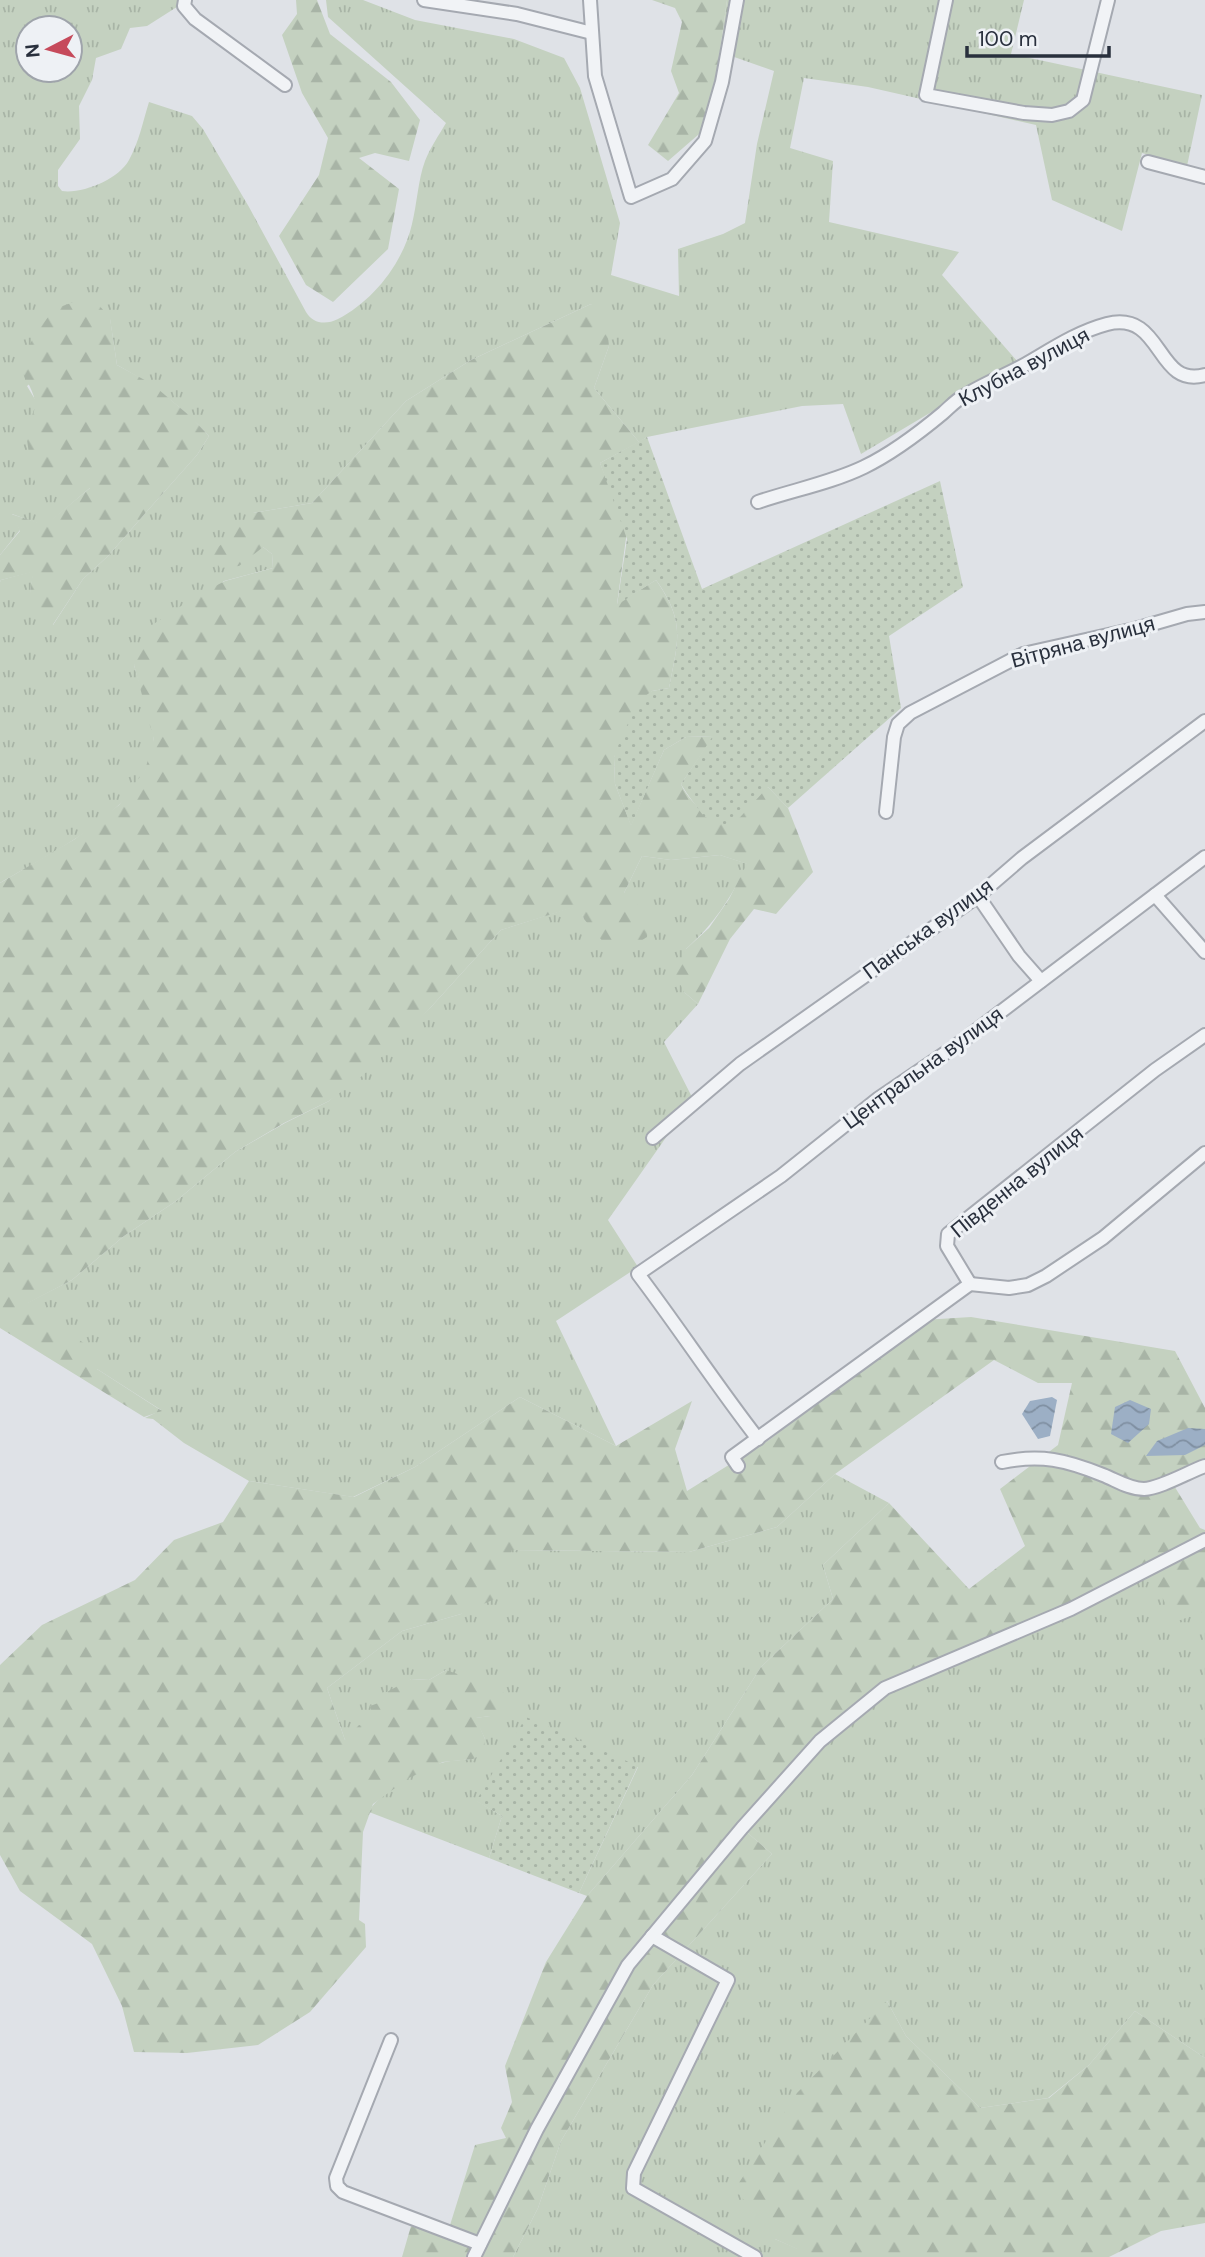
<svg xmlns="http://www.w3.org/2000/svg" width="1205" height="2257" font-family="'DM Sans',sans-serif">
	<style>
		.grass { fill: url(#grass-tufts); fill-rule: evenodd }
		.forest { fill: url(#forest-firs) }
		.garden { fill: url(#garden-dots) }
		.water { fill: url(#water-waves) }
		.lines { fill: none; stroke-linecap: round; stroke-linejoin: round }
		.minor-casing { stroke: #a5a9b1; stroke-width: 16 }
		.minor { stroke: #f1f3f6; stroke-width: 12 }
		.labels { text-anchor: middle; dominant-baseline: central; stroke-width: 6; stroke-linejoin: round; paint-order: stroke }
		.street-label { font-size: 21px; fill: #29303d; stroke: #eef1f5 }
	</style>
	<defs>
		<pattern id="grass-tufts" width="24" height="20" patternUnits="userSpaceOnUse" patternTransform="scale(1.75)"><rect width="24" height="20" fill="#c4d1c0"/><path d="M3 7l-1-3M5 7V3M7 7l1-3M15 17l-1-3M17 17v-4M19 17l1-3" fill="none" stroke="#a8b4a6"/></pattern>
		<pattern id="forest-firs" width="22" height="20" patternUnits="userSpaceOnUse" patternTransform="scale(1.75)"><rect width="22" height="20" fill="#c4d1c0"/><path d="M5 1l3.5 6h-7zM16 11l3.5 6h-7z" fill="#a8b4a6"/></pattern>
		<pattern id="garden-dots" width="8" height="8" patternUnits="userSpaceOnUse" patternTransform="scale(1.75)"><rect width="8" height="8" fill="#c4d1c0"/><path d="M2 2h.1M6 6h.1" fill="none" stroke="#a8b4a6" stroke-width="1.8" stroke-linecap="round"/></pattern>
		<pattern id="water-waves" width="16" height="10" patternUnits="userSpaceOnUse" patternTransform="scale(1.75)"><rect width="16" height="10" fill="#9cafc5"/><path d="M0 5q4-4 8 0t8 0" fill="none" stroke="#7f8fa1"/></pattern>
	</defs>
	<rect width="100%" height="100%" fill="#dfe2e7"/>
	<!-- grass -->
	<g class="grass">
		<path d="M 0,0 L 181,0 L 180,5 L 147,26 L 130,28 L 121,49 L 96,58 L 92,80 L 79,106 L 80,139 L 58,170 L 58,186 L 62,191 C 83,194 119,179 129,160 C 139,142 143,121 149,102 L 192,116 L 203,129 L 249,207 L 306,312 C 313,324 326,325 338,319 C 373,301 403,263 412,224 C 417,204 418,180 425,161 C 430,148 439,135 446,123 L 328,17 L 326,0 L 363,0 L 415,20 L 514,39 L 564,58 L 580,88 L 620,223 L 611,275 L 679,296 L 678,249 L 723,234 L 745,223 L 757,144 L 774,71 L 720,52 L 727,0 L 1024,0 L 1011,54 L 1202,95 L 1187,166 L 1142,153 L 1122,231 L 1052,200 L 1036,125 L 868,87 L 804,78 L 790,148 L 833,161 L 829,222 L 959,252 L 942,275 L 1017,361 L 861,454 L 843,404 L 802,406 L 647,437 L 639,442 L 594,388 L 609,346 L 591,304 L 471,360 L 406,401 L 312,503 L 253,513 L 263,547 L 272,554 L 273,568 L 224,581 L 134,665 C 138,679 155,731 154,743 C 145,810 52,852 0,883 L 0,582 L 1,580 L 34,571 L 30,591 L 53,625 L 83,579 L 108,556 L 149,509 L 197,455 L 209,436 C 180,405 154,385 117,365 L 110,319 L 27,386 L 36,401 L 34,416 L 91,487 L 45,526 L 12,514 L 20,530 L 0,555 ZM 28,28 L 70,28 L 70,70 L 28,70 Z"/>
		<path d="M 720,855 L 748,864 C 729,900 716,922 686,949 L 684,992 L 698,1004 L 664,1042 L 693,1099 L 608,1220 L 638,1267 L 556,1321 L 616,1446 L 520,1397 L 415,1467 L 353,1497 L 249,1481 L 184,1443 L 153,1419 L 145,1418 L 161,1410 L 97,1369 L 27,1303 L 72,1280 L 124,1236 L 176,1201 L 235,1152 L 285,1123 L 329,1101 L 431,1007 L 501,930 L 579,905 L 584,919 L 624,893 L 642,856 L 671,860 Z"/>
		<path d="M 835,1474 L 889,1503 L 823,1565 L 833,1599 L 761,1667 L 692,1775 L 587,1896 L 579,1893 L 638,1767 L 477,1801 L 502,1816 L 489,1858 L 369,1812 C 377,1793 425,1766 445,1762 C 454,1760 464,1760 473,1759 L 485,1739 L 475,1718 L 490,1716 L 446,1670 L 429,1680 L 411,1679 L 384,1701 L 376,1728 L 345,1740 L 327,1688 L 402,1631 L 461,1614 L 512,1550 L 689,1552 L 777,1527 Z"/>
		<path d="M 1148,1569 L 1205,1611 L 1205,2058 L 1135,2011 L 1089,2065 L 1048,2098 L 980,2108 L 906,2036 L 887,2001 L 775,2239 L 798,2249 L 797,2257 L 513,2257 L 538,2208 L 561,2141 L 653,1985 L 772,1854 L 742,1828 L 783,1783 L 885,1688 Z"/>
	</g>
	<!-- forest -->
	<g class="forest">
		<path d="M 296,0 L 317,0 L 330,34 L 391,82 L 420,120 L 409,161 L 375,153 L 359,158 L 399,189 L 388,249 L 333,302 L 306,285 L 279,236 L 319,175 L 328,138 L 302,93 L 282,35 L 297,14 Z"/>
		<path d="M 652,0 L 727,0 L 712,109 L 706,128 L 668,161 L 648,145 L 679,93 L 671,71 L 682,22 L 675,8 Z"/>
		<path d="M 91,296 L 110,318 L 117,365 L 152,384 L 191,417 L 209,436 L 197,455 L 149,509 L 108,556 L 83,579 L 52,626 L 36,616 L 30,591 L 33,572 L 1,580 L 0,582 L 0,555 L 20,531 L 11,514 L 45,525 L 90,488 L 37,487 L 32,474 L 25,426 C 46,403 29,390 20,365 L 34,336 L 54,309 Z"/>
		<path d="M 591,304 L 606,319 L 609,346 L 594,388 L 639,442 L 600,463 L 627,531 L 617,604 L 656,580 C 686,623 678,640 669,688 L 652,691 L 614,757 L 615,784 L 631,825 L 664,750 L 686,737 L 714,736 L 681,784 C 685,795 697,805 704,815 L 768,787 L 788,808 L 813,872 L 776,914 L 754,909 L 730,939 L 698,1004 L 684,992 L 675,973 L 686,949 L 709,928 L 729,899 L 747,864 L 720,855 L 671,860 L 642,856 L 624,893 L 649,915 L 647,937 L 636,944 L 604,943 L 584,919 L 578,906 L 501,930 L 431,1007 L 362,1076 L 329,1101 L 284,1123 L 235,1152 L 176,1201 L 124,1236 L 72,1280 L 28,1303 L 96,1352 L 97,1369 L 162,1411 L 144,1417 L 0,1328 L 0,883 L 75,839 L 119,805 L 145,770 L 154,740 L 134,665 L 149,627 L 198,595 L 225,581 L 273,568 L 272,554 L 263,547 L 239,566 L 220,568 L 211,554 L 253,513 L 312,503 L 406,401 L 471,360 Z"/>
		<path d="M 971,1317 L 1175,1351 L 1205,1408 L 1205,1463 L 1173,1484 L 1200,1528 L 1205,1530 L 1205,1611 L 1175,1622 L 1148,1570 L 885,1688 L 820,1741 L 742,1828 L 772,1854 L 653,1985 L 561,2141 L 538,2208 L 513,2257 L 402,2257 L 411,2226 L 446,2238 L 475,2145 L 506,2138 L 501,2128 L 512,2102 L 505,2066 L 546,1962 L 587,1896 L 692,1775 L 761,1667 L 833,1599 L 823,1565 L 889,1503 L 969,1589 L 1025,1546 L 1000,1489 L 1058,1445 L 1072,1383 L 1038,1383 L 994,1360 L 835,1474 L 777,1527 L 689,1552 L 512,1550 L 497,1598 L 461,1614 L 402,1631 L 327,1688 L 345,1740 L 359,1725 L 376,1728 L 370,1706 L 384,1701 L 383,1694 L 411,1679 L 429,1680 L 446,1670 L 489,1685 L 523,1703 L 490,1716 L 476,1718 L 485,1739 L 484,1753 L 473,1759 L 443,1762 L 409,1778 L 373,1804 L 363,1832 L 359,1920 L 365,1924 L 366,1947 L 310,2012 L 258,2045 L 187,2053 L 134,2052 L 122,2006 L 92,1944 L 20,1891 L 0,1855 L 0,1665 L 42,1625 L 135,1580 L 174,1540 L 223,1522 L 249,1481 L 354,1497 L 415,1467 L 520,1397 L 616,1446 L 692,1401 L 675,1449 L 687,1491 L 769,1440 L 923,1320 Z"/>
		<path d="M 887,2001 L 906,2036 L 980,2108 L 1049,2098 L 1089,2065 L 1135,2011 L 1205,2058 L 1205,2223 L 1161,2231 L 1109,2257 L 797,2257 L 797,2249 L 775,2239 L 735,2189 L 797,2093 Z"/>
	</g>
	<!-- garden -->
	<g class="garden">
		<path d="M 647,437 L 702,589 L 940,481 L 963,587 L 889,636 L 901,708 L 788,808 L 768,787 L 731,827 C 723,824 711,821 704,816 C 701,813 682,787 681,784 L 713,736 L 686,737 L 664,750 L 631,826 L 615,784 L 614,757 L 623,733 L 641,699 L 652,691 L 669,688 C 678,641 686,622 656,580 L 617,605 L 627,539 L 600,463 Z"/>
		<path d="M 526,1717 L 638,1766 L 579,1893 L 489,1858 L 502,1816 L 476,1801 Z"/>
	</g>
	<!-- water -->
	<g class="water">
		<path d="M 1052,1397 L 1057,1400 L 1050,1436 L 1038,1439 L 1022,1414 L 1030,1401 Z"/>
		<path d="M 1130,1400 L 1151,1409 L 1149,1424 L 1128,1443 L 1111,1434 L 1115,1407 Z"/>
		<path d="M 1188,1428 L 1205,1429 L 1205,1445 L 1185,1455 L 1146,1456 L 1157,1441 Z"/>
	</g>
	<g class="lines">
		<defs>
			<g id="minor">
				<path d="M 185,0 L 184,6 L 195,19 L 285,85"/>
				<path d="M 424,0 L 517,14 L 592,33"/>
				<path d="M 590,0 L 595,76 L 631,197 L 672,179 L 705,141 L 722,82 L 737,0"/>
				<path d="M 946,0 L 926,95 L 1024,113 L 1052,115 L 1069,111 L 1083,100 L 1108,0"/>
				<path d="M 1148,162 L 1205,177"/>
				<path d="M 758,502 C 793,490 831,483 864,467 C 893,453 919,433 943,413 C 950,407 956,400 964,396 C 983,384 1006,375 1026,364 C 1052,349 1077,332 1107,324 C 1164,310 1155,389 1205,375"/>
				<path d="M 886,812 L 894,737 L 898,724 L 910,713 L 1023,654 L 1135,629 L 1187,614 L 1205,612"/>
				<path d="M 1155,895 L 1205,952"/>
				<path d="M 978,896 L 1019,956 L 1041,981"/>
				<path d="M 653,1138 L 740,1064 L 978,896 L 1022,858 L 1205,721"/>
				<path d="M 970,1284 L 947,1246 L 948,1234 L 1155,1070 L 1205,1035"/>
				<path d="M 970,1284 L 1009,1288 L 1028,1285 L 1046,1276 L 1103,1238 L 1205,1153"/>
				<path d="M 758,1439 C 716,1385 679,1328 638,1274 L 781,1176 L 879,1098 L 957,1045 L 1205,857"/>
				<path d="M 1002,1462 C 1041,1454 1066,1460 1103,1475 C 1116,1480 1129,1489 1144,1489 C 1161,1488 1188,1472 1205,1466"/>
				<path d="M 738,1466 L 732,1457 L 970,1284"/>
				<path d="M 652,1936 L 728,1980 L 634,2173 L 633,2188 L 755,2257"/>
				<path d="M 391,2040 L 336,2178 L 337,2186 L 343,2192 L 480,2244"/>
				<path d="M 474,2257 L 537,2129 L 628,1965 L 742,1828 L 820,1741 L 885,1688 L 1071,1609 L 1205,1540"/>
			</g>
		</defs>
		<!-- minor casing -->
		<use href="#minor" class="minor-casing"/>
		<!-- minor -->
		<use href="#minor" class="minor"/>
	</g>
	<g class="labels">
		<!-- street labels -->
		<g class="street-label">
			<text transform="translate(1024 367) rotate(-28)">Клубна вулиця</text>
			<text transform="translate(1083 642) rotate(-15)">Вітряна вулиця</text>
			<text transform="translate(928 929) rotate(-36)">Панська вулиця</text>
			<text transform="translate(923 1068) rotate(-36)">Центральна вулиця</text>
			<text transform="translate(1017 1182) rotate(-39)">Південна вулиця</text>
		</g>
	</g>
	<!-- north arrow -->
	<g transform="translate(49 49) rotate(264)"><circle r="33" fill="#eef1f5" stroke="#9fa4ab" stroke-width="2"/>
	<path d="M0-5L12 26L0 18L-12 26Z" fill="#c64a5b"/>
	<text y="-10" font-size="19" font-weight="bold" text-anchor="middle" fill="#29303d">N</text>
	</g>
	<!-- scale -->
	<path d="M967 46v10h142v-10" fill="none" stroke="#29303d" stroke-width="3.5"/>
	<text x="978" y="46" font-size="21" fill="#29303d" stroke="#eef1f5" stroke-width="5" paint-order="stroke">100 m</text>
</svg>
